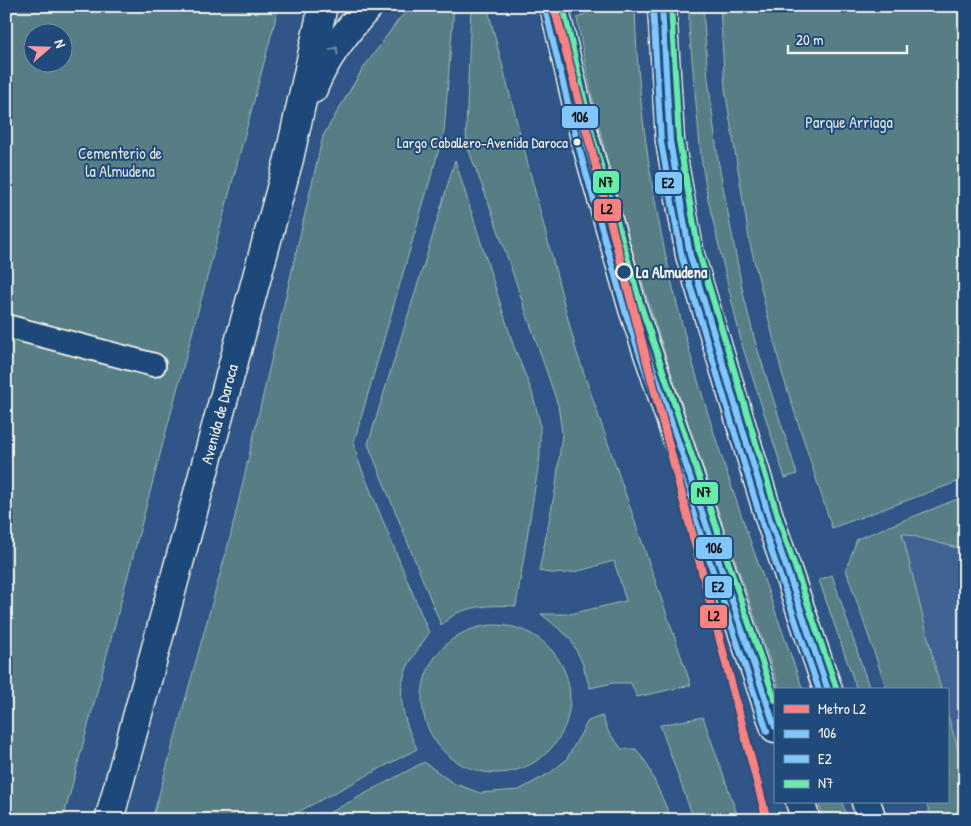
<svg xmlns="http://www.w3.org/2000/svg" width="971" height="826" font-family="'Patrick Hand',sans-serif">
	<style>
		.built { fill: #406393 }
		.green { fill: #567e84; stroke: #a5b8b6; fill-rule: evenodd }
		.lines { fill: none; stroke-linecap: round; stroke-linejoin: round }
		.lane-casing { stroke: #f4f1e8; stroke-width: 26 }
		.secondary-casing { stroke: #f4f1e8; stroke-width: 31 }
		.lane { stroke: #1f4a7a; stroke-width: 22 }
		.secondary { stroke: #1f4a7a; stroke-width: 28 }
		.bus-1-casing { stroke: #1f4a7a; stroke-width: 10 }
		.bus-2-casing { stroke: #1f4a7a; stroke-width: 10 }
		.bus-3-casing { stroke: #1f4a7a; stroke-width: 10 }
		.bus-1 { stroke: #80c6ff; stroke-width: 6 }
		.bus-2 { stroke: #80c6ff; stroke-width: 6 }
		.bus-3 { stroke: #66eda8; stroke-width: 6 }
		.metro-1-casing { stroke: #1f4a7a; stroke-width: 11 }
		.metro-1 { stroke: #ff8180; stroke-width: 8 }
		.oneway { stroke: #748da6 }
		.bus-dot { fill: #f4f1e8; stroke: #1f4a7a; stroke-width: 2 }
		.stop-dot { fill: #1f4a7a; stroke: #f4f1e8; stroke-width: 2.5 }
		.labels { text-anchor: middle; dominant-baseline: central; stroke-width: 4; stroke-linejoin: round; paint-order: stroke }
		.bus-label { font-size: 15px; fill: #f4f1e8; stroke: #1f4a7a; text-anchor: end }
		.park-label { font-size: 16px; fill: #dce0d9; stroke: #1f4a7a }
		.stop-label { font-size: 16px; font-weight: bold; fill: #f4f1e8; stroke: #1f4a7a; text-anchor: start }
		.street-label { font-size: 16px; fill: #f4f1e8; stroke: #1f4a7a }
		.line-badge { stroke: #1f4a7a; stroke-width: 2 }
		.pale-badge-label { font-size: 14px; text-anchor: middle; font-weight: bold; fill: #111 }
	</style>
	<rect width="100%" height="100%" fill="#2f5687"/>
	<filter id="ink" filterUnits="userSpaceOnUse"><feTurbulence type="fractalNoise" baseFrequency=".02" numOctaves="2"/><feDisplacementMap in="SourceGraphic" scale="10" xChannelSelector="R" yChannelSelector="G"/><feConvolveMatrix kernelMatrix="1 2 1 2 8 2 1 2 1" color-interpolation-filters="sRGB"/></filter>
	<g filter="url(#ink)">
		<!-- built -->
		<path class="built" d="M 902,532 L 965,550 L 965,773 L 947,712 L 947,690 L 941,690 Z"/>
		<!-- green -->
		<g class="green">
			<path d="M 6,6 L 279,6 L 63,820 L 6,820 ZM 32,32 L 62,32 L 62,62 L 32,62 Z"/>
			<path d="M 412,6 L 454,6 L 444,132 L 354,442 L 358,460 L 429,633 C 421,645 410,659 405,673 C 396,700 406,725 417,749 L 283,820 L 152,820 L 230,538 L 323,136 L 362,70 L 399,19 Z"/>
			<path d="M 471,6 L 487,6 L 576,350 L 691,685 L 637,697 L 631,683 L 613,683 L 590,688 L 582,662 L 570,638 L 541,614 L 570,614 L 626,601 L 614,561 C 586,568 569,578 539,571 L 556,486 L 562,433 L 558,405 L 489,204 L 467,146 L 466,131 Z"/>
			<path d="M 595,6 L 635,6 C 638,140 665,276 705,404 C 734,500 770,595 803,690 L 780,690 C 746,591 711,492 678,393 C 637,270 598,147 577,18 L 591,11 Z"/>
			<path d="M 689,6 L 703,6 L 708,79 L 718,160 L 743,293 L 755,341 L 797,474 L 785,478 L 742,345 L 708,199 L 701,157 L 689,27 Z"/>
			<path d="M 720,6 L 965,6 L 965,479 L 832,528 L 782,373 L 750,244 L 725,89 Z"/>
			<path d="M 455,160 L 514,347 L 532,392 L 540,423 L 540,456 L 516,606 C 497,605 476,605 457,613 C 452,616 446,621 441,625 L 368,444 L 428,251 Z"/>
			<path d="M 965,496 L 965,550 L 902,533 L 941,690 L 887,690 L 846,570 L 857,539 Z"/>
			<path d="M 832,575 L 870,690 L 857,690 L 819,580 Z"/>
			<circle cx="496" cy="699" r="74"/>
			<path d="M 947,712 L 965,773 L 965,820 L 932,820 L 926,802 L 947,802 Z"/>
			<path d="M 602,716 L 609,733 L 622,749 L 636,749 L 647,764 L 672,820 L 316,820 L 424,762 L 453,783 L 480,793 L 519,790 L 550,773 L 566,760 L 588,721 Z"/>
			<path d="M 703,717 L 739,820 L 694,820 L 660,725 Z"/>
			<path d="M 818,802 L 842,802 L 848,820 L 824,820 Z"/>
		</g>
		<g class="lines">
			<defs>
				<path id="lane" d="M 6,326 L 154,365"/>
				<g id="secondary">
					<path d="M 554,6 L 585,139 L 633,309 L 775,728"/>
					<path d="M 662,6 L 670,141 L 690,255 L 770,520 L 828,690"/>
					<path d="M 313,89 C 325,58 347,30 369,6"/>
					<path d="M 800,802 L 806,820"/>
					<path d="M 866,802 L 872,820"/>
					<path d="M 109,820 L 289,159 L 323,6"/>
				</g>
			</defs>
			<!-- lane casing -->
			<use href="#lane" class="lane-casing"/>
			<!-- secondary casing -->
			<use href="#secondary" class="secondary-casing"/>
			<!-- lane -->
			<use href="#lane" class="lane"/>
			<!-- secondary -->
			<use href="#secondary" class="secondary"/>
			<defs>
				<g id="bus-1">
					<path d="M 554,6 L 585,139 L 633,309 L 775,727"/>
					<path d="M 662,6 L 670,141 L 690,255 L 770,520 L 828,690"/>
				</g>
				<g id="bus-2">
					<path d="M 653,7 L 661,142 L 682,258 L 762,523 L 819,690"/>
					<path d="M 545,8 L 577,141 L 625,311 L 767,731"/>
				</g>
				<g id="bus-3">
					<path d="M 563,6 L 593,137 L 641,306 L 775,700"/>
					<path d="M 671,6 L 679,140 L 699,253 L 778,517 L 836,687"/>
				</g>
			</defs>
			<!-- bus-1 casing -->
			<use href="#bus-1" class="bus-1-casing"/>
			<!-- bus-2 casing -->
			<use href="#bus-2" class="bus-2-casing"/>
			<!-- bus-3 casing -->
			<use href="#bus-3" class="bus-3-casing"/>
			<!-- bus-1 -->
			<use href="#bus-1" class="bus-1"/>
			<!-- bus-2 -->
			<use href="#bus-2" class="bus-2"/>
			<!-- bus-3 -->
			<use href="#bus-3" class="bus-3"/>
			<defs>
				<path id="metro-1" d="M 554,6 L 767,820"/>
			</defs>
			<!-- metro-1 casing -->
			<use href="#metro-1" class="metro-1-casing"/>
			<!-- metro-1 -->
			<use href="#metro-1" class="metro-1"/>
		</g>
		<!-- one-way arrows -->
		<defs><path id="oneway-chevron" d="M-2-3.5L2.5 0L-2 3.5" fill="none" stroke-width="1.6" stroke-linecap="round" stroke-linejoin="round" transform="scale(1.25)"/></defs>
		<use class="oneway" href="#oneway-chevron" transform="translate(335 50) rotate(-58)"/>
	</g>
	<!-- markers -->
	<circle class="bus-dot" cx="577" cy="142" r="4.5"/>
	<circle class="stop-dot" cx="624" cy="272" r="8"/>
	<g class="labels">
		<!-- bus labels -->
		<g class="bus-label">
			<text x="568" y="142">Largo Caballero-Avenida Daroca</text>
		</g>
		<!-- park labels -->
		<g class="park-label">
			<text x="849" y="122">Parque Arriaga</text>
			<text x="120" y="153">Cementerio de<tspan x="120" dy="18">la Almudena</tspan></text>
		</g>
		<!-- stop labels -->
		<g class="stop-label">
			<text x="636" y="272">La Almudena</text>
		</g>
		<!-- street labels -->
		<g class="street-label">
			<text transform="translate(219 414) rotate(-75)">Avenida de Daroca</text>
		</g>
	</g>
	<g class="line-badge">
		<rect x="561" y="105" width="38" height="24" rx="5" fill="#80c6ff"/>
		<rect x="592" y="170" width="28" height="24" rx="5" fill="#66eda8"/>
		<rect x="654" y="171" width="29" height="24" rx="5" fill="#80c6ff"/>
		<rect x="593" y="198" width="29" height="24" rx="5" fill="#ff8180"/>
		<rect x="690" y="481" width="29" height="24" rx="5" fill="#66eda8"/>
		<rect x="695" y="536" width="38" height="24" rx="5" fill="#80c6ff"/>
		<rect x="704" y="575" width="29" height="24" rx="5" fill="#80c6ff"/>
		<rect x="699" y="604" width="29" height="25" rx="5" fill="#ff8180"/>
	</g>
	<g class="pale-badge-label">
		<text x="580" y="122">106</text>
		<text x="606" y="187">N7</text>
		<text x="668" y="188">E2</text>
		<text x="607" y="214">L2</text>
		<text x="704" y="497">N7</text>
		<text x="714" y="553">106</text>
		<text x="718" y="592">E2</text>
		<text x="714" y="621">L2</text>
	</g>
	<!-- margin -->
	<rect width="971" height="826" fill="none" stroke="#1f4a7a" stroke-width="25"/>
	<rect x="12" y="12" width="946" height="801" fill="none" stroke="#f4f1e8" stroke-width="2" filter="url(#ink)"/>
	<!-- legend -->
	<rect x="774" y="688" width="175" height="115" fill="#1f4a7a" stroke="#748da6"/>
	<rect x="784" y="705" width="25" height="8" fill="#ff8180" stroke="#748da6"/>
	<text x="818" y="714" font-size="15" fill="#f4f1e8">Metro L2</text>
	<rect x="784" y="730" width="25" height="8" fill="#80c6ff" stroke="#748da6"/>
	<text x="818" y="738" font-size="15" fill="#f4f1e8">106</text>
	<rect x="784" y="755" width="25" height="8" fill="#80c6ff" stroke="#748da6"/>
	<text x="818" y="764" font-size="15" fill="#f4f1e8">E2</text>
	<rect x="784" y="780" width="25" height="8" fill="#66eda8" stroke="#748da6"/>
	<text x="818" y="788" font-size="15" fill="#f4f1e8">N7</text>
	<!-- north arrow -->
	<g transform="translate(48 48) rotate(70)"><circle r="24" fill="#1f4a7a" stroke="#748da6"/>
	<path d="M0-4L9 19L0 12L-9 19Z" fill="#ff9aa2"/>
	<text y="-8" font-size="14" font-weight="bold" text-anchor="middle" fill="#f4f1e8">N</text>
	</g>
	<!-- scale -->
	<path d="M788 45v8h119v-8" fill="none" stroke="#f4f1e8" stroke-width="2.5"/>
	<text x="796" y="45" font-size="15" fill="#f4f1e8" stroke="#1f4a7a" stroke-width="4" paint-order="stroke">20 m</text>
</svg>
